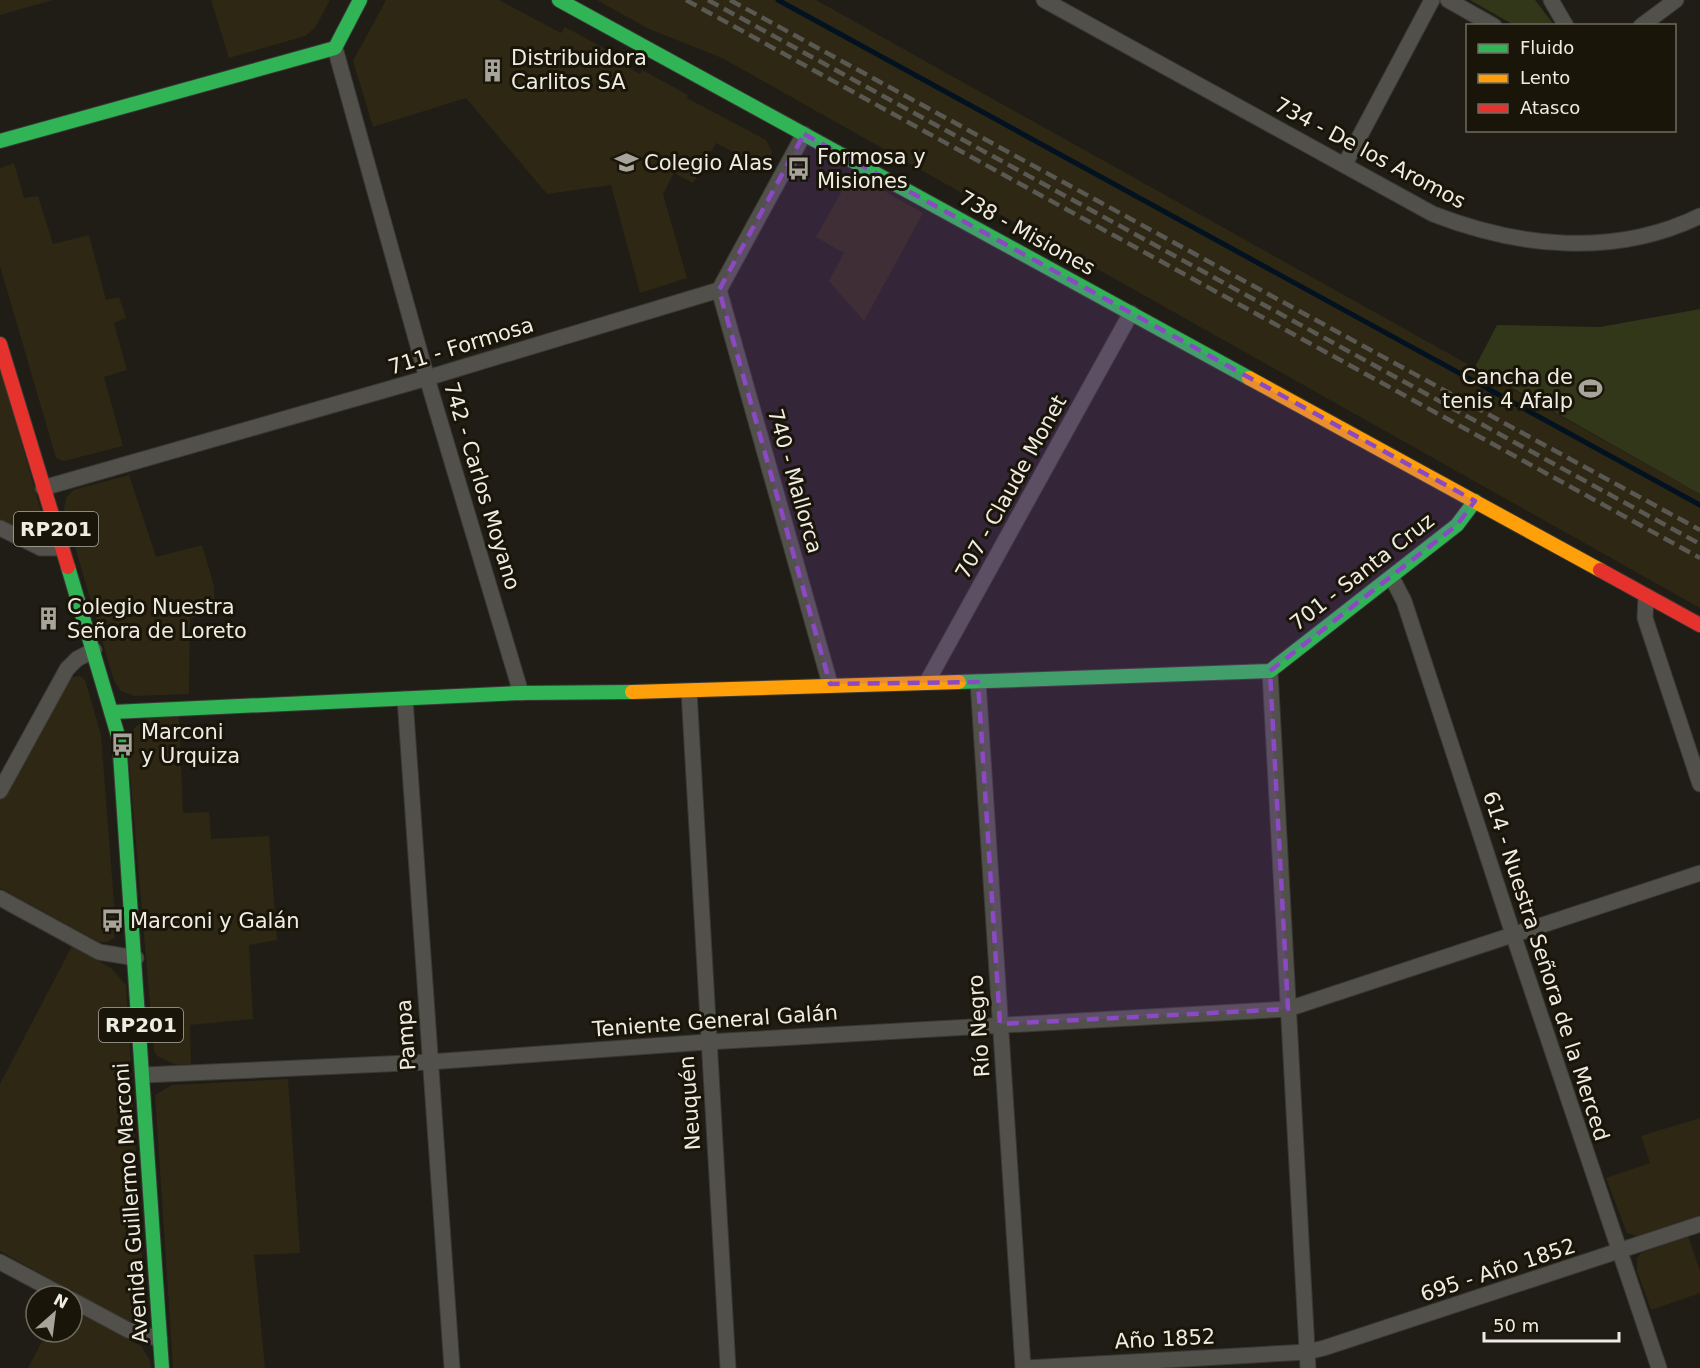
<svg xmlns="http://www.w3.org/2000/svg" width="1700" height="1368" font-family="'DejaVu Sans',sans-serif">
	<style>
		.built { fill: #2d2714 }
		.green { fill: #33371a }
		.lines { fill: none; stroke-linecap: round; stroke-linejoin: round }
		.stream { stroke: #031220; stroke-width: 5 }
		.street-casing { stroke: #3a3834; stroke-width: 17 }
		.fast-casing { stroke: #3a3834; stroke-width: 16 }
		.slow-casing { stroke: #3a3834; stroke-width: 16 }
		.jam-casing { stroke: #3a3834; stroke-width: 16 }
		.street { stroke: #52504b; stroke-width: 15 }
		.fast { stroke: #30b455; stroke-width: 14 }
		.slow { stroke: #ff9f0a; stroke-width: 14 }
		.jam { stroke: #e5322d; stroke-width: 14 }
		.rail { stroke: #5a5852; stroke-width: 4.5; stroke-dasharray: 12 6; stroke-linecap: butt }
		.marked { fill: #8c49c4; fill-opacity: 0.2; stroke: #8c49c4; stroke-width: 4.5; stroke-dasharray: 12 8; stroke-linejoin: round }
		.labels { text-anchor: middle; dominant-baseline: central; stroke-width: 6; stroke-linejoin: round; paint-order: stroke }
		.shield { fill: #1a1509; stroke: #afaca2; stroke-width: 1.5 }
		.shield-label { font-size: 20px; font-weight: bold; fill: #efece3 }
		.poi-label { font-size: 21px; fill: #efece3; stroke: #1a1509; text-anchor: start }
		.street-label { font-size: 21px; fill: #efece3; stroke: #1a1509 }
	</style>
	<rect width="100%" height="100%" fill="#1f1d16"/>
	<!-- built -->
	<g class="built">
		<path d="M 0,0 L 53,0 L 0,15 Z"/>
		<path d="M 211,0 L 330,0 L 315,28 L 305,36 L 229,58 Z"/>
		<path d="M 386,0 L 499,0 L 561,33 L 565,27 L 624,59 L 622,64 L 640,74 L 642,70 L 688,95 L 687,98 L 766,140 L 772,152 L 769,171 L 716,143 L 693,183 L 674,173 L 663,194 L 687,278 L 640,293 L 611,185 L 547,194 L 466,98 L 373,127 L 353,61 Z"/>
		<path d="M 597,0 L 816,0 L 1700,494 L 1700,608 L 722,58 L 649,29 Z"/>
		<path d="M 14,163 L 24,198 L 38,196 L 53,244 L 89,235 L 106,300 L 119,297 L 126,318 L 114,323 L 127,370 L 104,377 L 123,446 L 64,461 L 56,458 L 0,266 L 0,168 Z"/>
		<path d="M 852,173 L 923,213 L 864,321 L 829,281 L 844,253 L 816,237 Z"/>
		<path d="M 0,368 L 43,518 L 37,531 L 29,533 L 0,520 Z"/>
		<path d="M 129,475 L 156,557 L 202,545 L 214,586 L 215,611 L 190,618 L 189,694 L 134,696 L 121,691 L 114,681 L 64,509 L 66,498 L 73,490 Z"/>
		<path d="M 80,676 L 85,680 L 101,735 L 116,928 L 114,938 L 107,942 L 99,942 L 0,888 L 0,799 L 60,688 L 72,677 Z"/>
		<path d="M 150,717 L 179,717 L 183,813 L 209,812 L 211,839 L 269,836 L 277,940 L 249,945 L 253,1019 L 190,1025 L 191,1064 L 176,1065 L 157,1056 L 154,1051 L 128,750 L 134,728 Z"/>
		<path d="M 72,946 L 111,968 L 126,985 L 145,1304 L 143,1315 L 137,1322 L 125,1321 L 0,1251 L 0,1084 Z"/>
		<path d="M 288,1079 L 300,1253 L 254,1255 L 265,1368 L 173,1368 L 155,1095 L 172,1085 Z"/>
		<path d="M 1700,1118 L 1700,1215 L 1637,1236 L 1627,1233 L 1606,1178 L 1650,1163 L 1641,1136 Z"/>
		<path d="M 1688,1236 L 1700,1271 L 1700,1293 L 1651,1310 L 1637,1271 L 1637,1258 L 1641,1253 Z"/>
		<path d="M 72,1310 L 141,1346 L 150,1360 L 151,1368 L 28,1368 L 47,1332 L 72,1332 Z"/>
	</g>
	<!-- green -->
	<g class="green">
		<path d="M 1470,0 L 1535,0 L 1554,25 L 1514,25 Z"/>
		<path d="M 1700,309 L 1700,494 L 1475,367 L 1497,325 L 1600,327 Z"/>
	</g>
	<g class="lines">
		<!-- stream -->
		<path class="stream" d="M 778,0 L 1700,505"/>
		<defs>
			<g id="street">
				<path d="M 1044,0 L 1433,214 C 1518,247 1614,258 1700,216"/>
				<path d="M 1448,0 L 1494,26"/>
				<path d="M 1551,0 L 1566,26"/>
				<path d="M 1641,26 L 1676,0"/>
				<path d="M 335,48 L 427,378 L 521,693"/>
				<path d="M 1345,164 L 1432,0"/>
				<path d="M 719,290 L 830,684"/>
				<path d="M 43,488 L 427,378 L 719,290 L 804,134"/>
				<path d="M 0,528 L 41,548 L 62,548"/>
				<path d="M 1392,578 L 1404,601 L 1513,934 L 1659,1368"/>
				<path d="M 1646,596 L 1645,618 L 1700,784"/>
				<path d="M 1270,671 L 1308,1368"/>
				<path d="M 927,682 L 1131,313"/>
				<path d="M 978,682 L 1023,1368"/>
				<path d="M 689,691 L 728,1368"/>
				<path d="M 405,699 L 452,1368"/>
				<path d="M 0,791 L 67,669 L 77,659 L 94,650"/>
				<path d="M 0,898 L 99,952 L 136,958"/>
				<path d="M 144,1075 L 429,1062 L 707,1042 L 1288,1009 L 1700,873"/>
				<path d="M 0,1262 L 64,1296"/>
				<path d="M 72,1300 L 128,1330 L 160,1339"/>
				<path d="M 1026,1368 L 1307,1352 L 1324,1348 L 1700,1224"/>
			</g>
			<g id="fast">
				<path d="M 559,0 L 1249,378"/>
				<path d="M 0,141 L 335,48 L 360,0"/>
				<path d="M 68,567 L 119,739 L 162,1368"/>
				<path d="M 959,682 L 1270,671 L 1457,525 L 1475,501"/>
				<path d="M 113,712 L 521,693 L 632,692"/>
			</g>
			<g id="slow">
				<path d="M 1249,378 L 1600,570"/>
				<path d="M 632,692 L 959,682"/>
			</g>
			<g id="jam">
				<path d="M 0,344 L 68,567"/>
				<path d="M 1600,570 L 1700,625"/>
			</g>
		</defs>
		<!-- street casing -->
		<use href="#street" class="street-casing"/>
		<!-- fast casing -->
		<use href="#fast" class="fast-casing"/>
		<!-- slow casing -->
		<use href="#slow" class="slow-casing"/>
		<!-- jam casing -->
		<use href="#jam" class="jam-casing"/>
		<!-- street -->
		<use href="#street" class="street"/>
		<!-- fast -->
		<use href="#fast" class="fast"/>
		<!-- slow -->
		<use href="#slow" class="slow"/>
		<!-- jam -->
		<use href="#jam" class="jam"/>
		<!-- rail -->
		<g class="rail">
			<path d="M 686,0 L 1700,558"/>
			<path d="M 708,0 L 1700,544"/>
			<path d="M 730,0 L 1700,530"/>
		</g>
	</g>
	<!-- marked area -->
	<path class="marked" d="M 804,134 L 1475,501 L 1457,525 L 1270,671 L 1288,1009 L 1000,1024 L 978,682 L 830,684 L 719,290 Z"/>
	<!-- icons -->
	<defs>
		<symbol id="building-bare" viewBox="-9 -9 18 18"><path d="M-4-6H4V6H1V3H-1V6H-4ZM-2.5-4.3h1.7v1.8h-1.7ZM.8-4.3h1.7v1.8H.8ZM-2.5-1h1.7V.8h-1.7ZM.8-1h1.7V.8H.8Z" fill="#a6a49b" stroke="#1a1509" stroke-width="2.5" paint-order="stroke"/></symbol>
		<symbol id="school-bare" viewBox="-9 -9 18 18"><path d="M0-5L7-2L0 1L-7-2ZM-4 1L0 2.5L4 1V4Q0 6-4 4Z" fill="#a6a49b" stroke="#1a1509" stroke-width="2.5" paint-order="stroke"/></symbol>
		<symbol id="bus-bare" viewBox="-9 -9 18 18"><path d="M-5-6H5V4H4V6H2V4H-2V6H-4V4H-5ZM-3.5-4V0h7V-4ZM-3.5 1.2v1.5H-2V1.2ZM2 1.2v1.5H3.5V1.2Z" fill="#a6a49b" stroke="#1a1509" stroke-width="2.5" paint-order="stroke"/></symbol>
		<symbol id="stadium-bare" viewBox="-9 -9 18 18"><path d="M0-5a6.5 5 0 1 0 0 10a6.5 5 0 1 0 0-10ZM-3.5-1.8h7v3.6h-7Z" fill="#a6a49b" stroke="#1a1509" stroke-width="2.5" paint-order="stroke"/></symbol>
	</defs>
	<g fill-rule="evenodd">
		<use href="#building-bare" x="476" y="54" width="33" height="33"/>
		<use href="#school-bare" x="610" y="146" width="33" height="33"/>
		<use href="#bus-bare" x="782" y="152" width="33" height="33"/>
		<use href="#stadium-bare" x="1574" y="372" width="33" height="33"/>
		<use href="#building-bare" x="32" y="602" width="33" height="33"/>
		<use href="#bus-bare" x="106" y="728" width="33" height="33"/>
		<use href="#bus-bare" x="96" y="904" width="33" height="33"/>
	</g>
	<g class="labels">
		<!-- shield labels -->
		<g class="shield">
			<rect x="14" y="512" width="84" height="34" rx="4.5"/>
			<rect x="99" y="1008" width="84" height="34" rx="4.5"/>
		</g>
		<g class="shield-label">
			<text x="56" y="529">RP201</text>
			<text x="141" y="1025">RP201</text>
		</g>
		<!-- poi labels -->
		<g class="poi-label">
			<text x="511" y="58">Distribuidora<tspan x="511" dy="24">Carlitos SA</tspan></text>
			<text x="817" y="157">Formosa y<tspan x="817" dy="24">Misiones</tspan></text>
			<text x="644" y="163">Colegio Alas</text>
			<text x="1573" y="377" text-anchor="end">Cancha de<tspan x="1573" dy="24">tenis 4 Afalp</tspan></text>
			<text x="67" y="607">Colegio Nuestra<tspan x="67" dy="24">Señora de Loreto</tspan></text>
			<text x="141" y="732">Marconi<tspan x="141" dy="24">y Urquiza</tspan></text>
			<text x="130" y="921">Marconi y Galán</text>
		</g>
		<!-- street labels -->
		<g class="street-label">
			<text transform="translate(1370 153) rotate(28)">734 - De los Aromos</text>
			<text transform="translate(1027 233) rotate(29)">738 - Misiones</text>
			<text transform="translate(461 346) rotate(-17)">711 - Formosa</text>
			<text transform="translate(795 481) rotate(74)">740 - Mallorca</text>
			<text transform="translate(482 486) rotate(73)">742 - Carlos Moyano</text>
			<text transform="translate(1011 487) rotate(-61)">707 - Claude Monet</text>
			<text transform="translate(1362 572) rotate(-38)">701 - Santa Cruz</text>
			<text transform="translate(1546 966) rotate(72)">614 - Nuestra Señora de la Merced</text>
			<text transform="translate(715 1021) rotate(-4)">Teniente General Galán</text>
			<text transform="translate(979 1026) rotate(-94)">Río Negro</text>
			<text transform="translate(406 1035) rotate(-94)">Pampa</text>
			<text transform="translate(690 1103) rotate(-94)">Neuquén</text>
			<text transform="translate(131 1203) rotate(-94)">Avenida Guillermo Marconi</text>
			<text transform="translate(1498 1270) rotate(-18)">695 - Año 1852</text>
			<text transform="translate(1165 1339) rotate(-3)">Año 1852</text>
		</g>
	</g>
	<!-- legend -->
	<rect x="1466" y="24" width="210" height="108" fill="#1a1509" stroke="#6f6b60" stroke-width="1.5"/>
	<rect x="1478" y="44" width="30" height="9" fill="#30b455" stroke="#6f6b60" stroke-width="1.5"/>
	<text x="1520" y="54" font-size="18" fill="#efece3">Fluido</text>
	<rect x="1478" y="74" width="30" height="9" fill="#ff9f0a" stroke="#6f6b60" stroke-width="1.5"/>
	<text x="1520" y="84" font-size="18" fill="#efece3">Lento</text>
	<rect x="1478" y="104" width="30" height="9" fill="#e5322d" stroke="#6f6b60" stroke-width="1.5"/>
	<text x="1520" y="114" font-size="18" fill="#efece3">Atasco</text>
	<!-- north arrow -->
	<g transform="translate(54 1314) rotate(28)"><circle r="28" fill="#1a1509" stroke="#6f6b60" stroke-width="1.5"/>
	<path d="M0-4.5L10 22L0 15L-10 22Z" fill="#a6a49b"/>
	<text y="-9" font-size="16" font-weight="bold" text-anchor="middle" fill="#efece3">N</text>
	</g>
	<!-- scale -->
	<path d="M1484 1332v9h135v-9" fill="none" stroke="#efece3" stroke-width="3"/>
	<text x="1493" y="1332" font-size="18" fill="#efece3" stroke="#1a1509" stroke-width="4.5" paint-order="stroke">50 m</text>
</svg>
